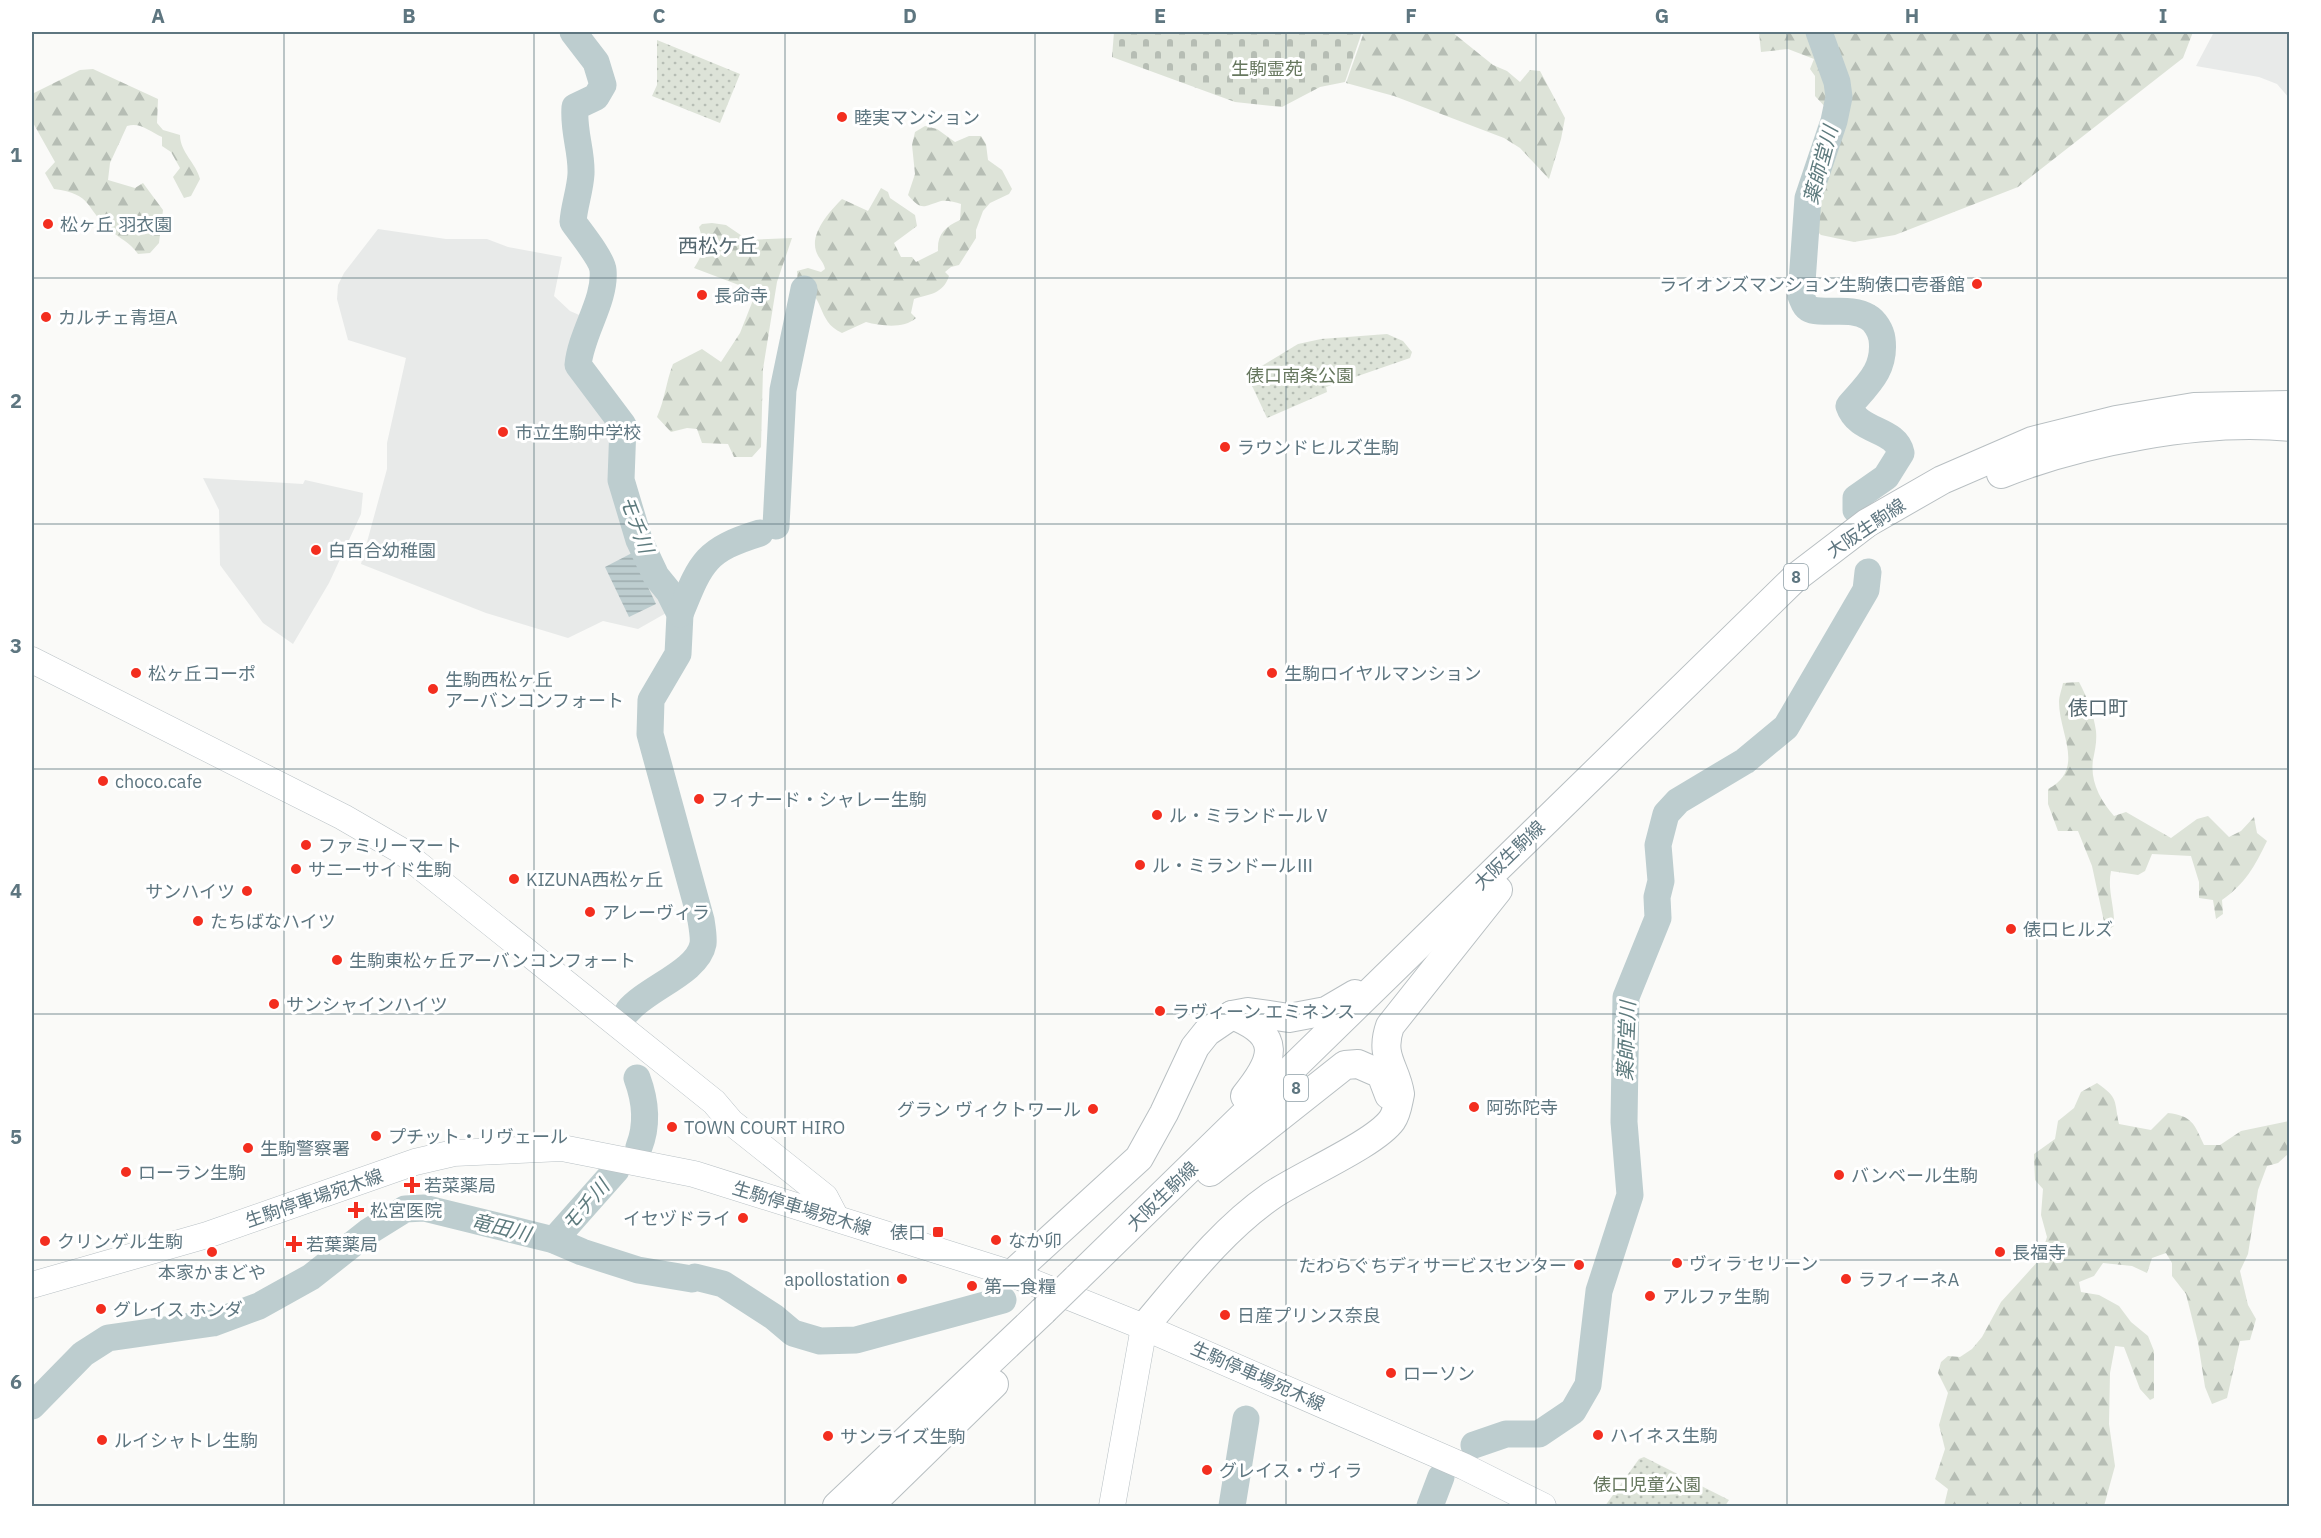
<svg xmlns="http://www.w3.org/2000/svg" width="2321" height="1538" font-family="'IBM Plex Sans','Noto Sans JP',sans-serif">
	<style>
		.built { fill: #e8eae9 }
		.forest { fill: url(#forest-firs) }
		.cemetery { fill: url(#cemetery-stones) }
		.park { fill: url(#park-dots) }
		.water { fill: url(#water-rules) }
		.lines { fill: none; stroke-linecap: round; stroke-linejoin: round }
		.river { stroke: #bdcdcf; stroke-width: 27 }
		.secondary-casing { stroke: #b9c1c5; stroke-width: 27 }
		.primary-casing { stroke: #b8bfc2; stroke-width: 30 }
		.secondary { stroke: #fff; stroke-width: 26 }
		.primary { stroke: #fff; stroke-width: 28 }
		.primary-bridge-casing { stroke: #b8bfc2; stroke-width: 30; stroke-linecap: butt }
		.primary-bridge { stroke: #fff; stroke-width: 28 }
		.grid { fill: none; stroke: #5e7680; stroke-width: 1.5; stroke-opacity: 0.55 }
		.poi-dot { fill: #f32e1f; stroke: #fff; stroke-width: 2 }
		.labels { text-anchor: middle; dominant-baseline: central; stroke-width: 6; stroke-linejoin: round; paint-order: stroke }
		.shield { fill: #fff; stroke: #8e9fa6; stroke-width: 1.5 }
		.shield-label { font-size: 16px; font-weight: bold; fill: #5e7680 }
		.park-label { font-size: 18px; fill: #66775e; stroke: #fff }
		.poi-label { font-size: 18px; fill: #5e7680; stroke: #fff; text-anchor: start }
		.street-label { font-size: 18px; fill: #5e7680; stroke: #fff }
		.water-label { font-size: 20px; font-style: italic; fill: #5e7b7e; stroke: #fff }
		.neighbourhood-label { font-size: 20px; fill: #556870; stroke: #fff }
		.neatline { fill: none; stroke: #5e7680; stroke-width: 2 }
		.grid-label { font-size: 20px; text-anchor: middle; font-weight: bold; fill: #5e7680 }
	</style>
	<defs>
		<pattern id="forest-firs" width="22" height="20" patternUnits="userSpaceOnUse" patternTransform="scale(1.5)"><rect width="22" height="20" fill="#dde3d8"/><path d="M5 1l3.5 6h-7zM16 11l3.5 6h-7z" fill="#b6bdb4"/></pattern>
		<pattern id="cemetery-stones" width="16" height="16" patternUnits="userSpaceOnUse" patternTransform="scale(1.5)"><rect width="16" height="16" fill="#dde3d8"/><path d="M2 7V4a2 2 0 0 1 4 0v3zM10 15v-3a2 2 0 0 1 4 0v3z" fill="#b6bdb4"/></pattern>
		<pattern id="park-dots" width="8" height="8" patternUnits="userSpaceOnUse" patternTransform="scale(1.5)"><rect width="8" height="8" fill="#dde3d8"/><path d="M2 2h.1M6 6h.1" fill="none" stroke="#b6bdb4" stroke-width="1.8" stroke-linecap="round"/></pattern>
		<pattern id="water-rules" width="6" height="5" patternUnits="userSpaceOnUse" patternTransform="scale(1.5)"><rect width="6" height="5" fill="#bdcdcf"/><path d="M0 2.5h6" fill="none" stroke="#9dabad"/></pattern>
	</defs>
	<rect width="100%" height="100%" fill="#fafaf8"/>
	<!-- built -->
	<g class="built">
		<path d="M 2214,32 L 2289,32 L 2289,98 L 2277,84 L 2259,77 L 2196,66 Z"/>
		<path d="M 378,229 L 446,239 L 487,239 L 508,247 L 562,257 L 554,296 L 570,311 L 586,318 L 574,360 L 575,369 L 617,421 L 617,484 L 637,548 L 668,612 L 638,629 L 603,621 L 568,638 L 486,613 L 361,564 L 387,469 L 387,443 L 406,358 L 348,340 L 337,299 L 338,285 L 344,273 Z"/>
		<path d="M 203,478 L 303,484 L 305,480 L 363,493 L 361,514 L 329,583 L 293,644 L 263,623 L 220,565 L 219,510 Z"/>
	</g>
	<!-- forest -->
	<g class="forest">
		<path d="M 1364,32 L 1452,32 L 1493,65 L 1507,71 L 1520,82 L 1530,70 L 1540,71 L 1565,118 L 1561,139 L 1549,179 L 1520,148 L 1504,138 L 1394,96 L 1346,83 Z"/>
		<path d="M 1759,32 L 2193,32 L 2183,58 L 2018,187 L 1895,235 L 1854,242 L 1821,235 L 1798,213 L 1797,199 L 1812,167 L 1827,109 L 1815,96 L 1815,76 L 1810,69 L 1814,59 L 1788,49 L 1761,52 Z"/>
		<path d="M 93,69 L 158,99 L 157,123 L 163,130 L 180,135 C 180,152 196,163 200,179 L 191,196 L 184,198 L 173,177 L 180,168 L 171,152 L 162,146 L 162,137 C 150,132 141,122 127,126 L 110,163 L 108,180 L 135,188 L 143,183 L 163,210 L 159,243 L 150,253 L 138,254 C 130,242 120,239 109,229 C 85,208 93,194 54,189 L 45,173 L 55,162 L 32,121 L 32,94 L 80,70 Z"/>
		<path d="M 925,126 L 937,129 L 955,142 L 969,136 L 981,136 L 986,144 L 988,160 L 1002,170 L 1012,189 L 1009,194 L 990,203 L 983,211 L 976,230 L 976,238 L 959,265 L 951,267 L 945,272 L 949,276 C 943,294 930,294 914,299 L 911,313 L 916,318 C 904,329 881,326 866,322 L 842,333 C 815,321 827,294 798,285 L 797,271 L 808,268 L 821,272 L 825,269 C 824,262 818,258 816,251 C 810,233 830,211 842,199 L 868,211 L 881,188 L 888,192 L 890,198 L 915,215 L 917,226 L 894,243 L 901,257 L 912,257 L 916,262 L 938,251 C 937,234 945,227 960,220 L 961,204 C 955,202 947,200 941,201 C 924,206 922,212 908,195 L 915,174 L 912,145 L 915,132 Z"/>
		<path d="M 712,223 L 726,225 L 748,240 L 792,238 L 777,282 L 763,369 L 761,447 L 752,457 L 734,457 L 728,444 L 702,443 L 697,429 L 687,428 L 671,432 L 657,417 C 665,399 666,382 673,364 L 702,349 L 721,362 L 740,333 L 755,295 L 744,287 L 694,268 C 704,254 704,243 699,227 L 702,224 Z"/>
		<path d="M 2079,682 C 2087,697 2094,715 2096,731 C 2097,741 2095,750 2093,760 C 2090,781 2100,800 2114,816 L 2126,812 L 2171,838 L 2197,819 L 2208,816 L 2229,837 L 2241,831 L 2254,817 L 2257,833 L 2267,841 C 2255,866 2245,884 2222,900 L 2223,914 L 2216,919 L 2213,900 L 2199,898 L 2199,882 L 2191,856 L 2152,854 L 2145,871 L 2138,875 L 2111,871 C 2107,890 2115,907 2114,926 L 2106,931 L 2092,866 L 2078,831 L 2058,831 L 2048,804 L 2048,789 C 2086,769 2059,734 2059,702 C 2059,696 2062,689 2063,683 Z"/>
		<path d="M 2097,1083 C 2119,1098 2114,1101 2119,1124 L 2151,1130 L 2168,1113 C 2192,1116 2194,1123 2204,1145 L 2220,1145 L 2241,1131 L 2289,1121 L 2289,1153 L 2278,1163 L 2267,1166 L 2258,1190 L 2248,1254 L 2240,1271 L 2248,1305 L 2256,1319 L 2250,1340 L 2240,1341 L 2227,1398 L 2212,1404 L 2205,1387 L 2198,1342 L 2186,1294 L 2172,1276 L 2172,1263 L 2166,1253 L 2152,1258 L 2147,1273 L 2132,1266 L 2103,1263 L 2094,1276 L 2079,1282 L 2081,1292 L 2099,1295 L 2119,1306 L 2131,1322 L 2148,1336 L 2154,1351 L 2154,1398 L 2150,1400 L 2140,1389 L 2124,1347 L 2115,1346 L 2110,1373 L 2109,1424 L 2115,1466 L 2104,1506 L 1944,1506 L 1948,1489 L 1935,1479 L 1945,1449 L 1939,1425 L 1948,1393 L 1938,1373 L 1941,1362 L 1948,1356 L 1960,1357 L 1972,1349 L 1982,1337 L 2001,1302 L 2040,1259 L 2047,1237 L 2041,1215 L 2043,1189 L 2035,1180 L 2034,1154 L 2055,1139 L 2058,1121 L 2074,1108 L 2081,1092 Z"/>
	</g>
	<!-- cemetery -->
	<path class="cemetery" d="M 1114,32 L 1362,32 L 1345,82 L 1320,87 L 1282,107 L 1235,102 L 1112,57 Z"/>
	<!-- park -->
	<g class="park">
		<path d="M 657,40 L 740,74 L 720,123 L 652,96 L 657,85 Z"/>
		<path d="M 1387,334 L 1403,341 L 1412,352 L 1410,358 L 1326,387 L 1327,392 L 1267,418 L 1247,375 L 1298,344 L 1321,339 Z"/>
		<path d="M 1644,1457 L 1729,1500 L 1725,1506 L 1605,1506 L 1639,1459 Z"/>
	</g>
	<!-- water -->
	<path class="water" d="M 632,553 L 656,604 L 629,617 L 605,567 Z"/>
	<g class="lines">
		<!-- river -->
		<g class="river">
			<path d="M 573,32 L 596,62 L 603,85 L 596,97 L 575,107 C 573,132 582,151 581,174 C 580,191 574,206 573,222 C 580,232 602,259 603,270 C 606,300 581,333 578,365 L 623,425 L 621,480 L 639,540 L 656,576 L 669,592 L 680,614 L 678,654 L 651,700 L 650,734 L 701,920 C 702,927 704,937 703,944 C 698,972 647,988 628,1011"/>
			<path d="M 1819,32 L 1837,82 L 1839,97 L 1834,121 L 1808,198 L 1801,296 C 1804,303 1805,308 1812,310 C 1830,314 1852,307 1868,317 C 1875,321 1881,331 1882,339 C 1886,370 1867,385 1849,406 C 1858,433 1896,428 1901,453 L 1886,477 L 1856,498 L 1856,510"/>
			<path d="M 776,526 L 783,390 L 804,289"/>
			<path d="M 680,614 C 701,562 705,550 760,533"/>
			<path d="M 637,1078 C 646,1102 648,1124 639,1147"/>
			<path d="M 554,1240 L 616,1170"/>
			<path d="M 32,1406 L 83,1354 L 108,1338 L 213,1323 L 259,1306 L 311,1277 L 368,1232 L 405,1209 L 424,1208 L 554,1240 L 582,1252 L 638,1270 L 692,1279 L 695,1277 L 723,1284 L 774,1317 L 793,1333 L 820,1341 L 856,1340 L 1003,1300"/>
			<path d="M 1474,1445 L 1506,1434 L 1539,1434 L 1573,1411 L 1588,1385 L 1599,1291 L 1630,1195 L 1624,1122 L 1626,997 L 1658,918 L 1657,897 L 1661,881 L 1658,845 L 1666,814 L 1678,801 L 1745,761 L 1786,727 L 1866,590 L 1868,572"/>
			<path d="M 1232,1506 L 1246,1419"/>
			<path d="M 1430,1506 L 1441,1477"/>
		</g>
		<defs>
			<g id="secondary">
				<path d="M 32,660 L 343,817 L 400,850 L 714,1102 L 731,1122 L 825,1197 L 836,1218"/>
				<path d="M 32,1285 L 207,1235 L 415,1162 L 454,1153 L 562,1148 L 694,1174 L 1012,1274 L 1144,1327 L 1463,1466 L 1543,1506"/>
				<path d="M 1112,1506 L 1144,1327"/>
			</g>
			<g id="primary">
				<path d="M 2001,474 C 2080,442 2204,418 2290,427"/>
				<path d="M 1232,1015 C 1283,1035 1275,1059 1245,1096"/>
				<path d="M 1210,1172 L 1345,1065 L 1358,1064 L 1381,1074 L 1389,1095"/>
				<path d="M 1012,1274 L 1139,1158 L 1164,1113 L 1195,1047 L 1207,1032 L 1232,1015 L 1248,1012 L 1289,1018 L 1326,1011 L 1355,994"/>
				<path d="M 1076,1279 L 1795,578 L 1867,523 L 1942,480 L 2032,441 L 2116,420 L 2194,407 L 2290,405"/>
				<path d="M 1144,1327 C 1184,1280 1221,1231 1271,1196 C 1300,1176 1375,1144 1392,1120 C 1397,1113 1398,1103 1400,1094 C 1396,1067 1379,1057 1390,1026 L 1498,890"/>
				<path d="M 837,1506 L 1043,1311"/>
				<path d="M 869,1506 L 994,1384"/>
			</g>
		</defs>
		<!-- secondary casing -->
		<use href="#secondary" class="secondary-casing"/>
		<!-- primary casing -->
		<use href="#primary" class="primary-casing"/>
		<!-- secondary -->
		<use href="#secondary" class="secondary"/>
		<!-- primary -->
		<use href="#primary" class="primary"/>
		<defs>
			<path id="primary-bridge" d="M 1043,1311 L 1076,1279"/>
		</defs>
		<!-- primary-bridge casing -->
		<use href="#primary-bridge" class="primary-bridge-casing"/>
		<!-- primary-bridge -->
		<use href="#primary-bridge" class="primary-bridge"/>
	</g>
	<!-- grid -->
	<path class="grid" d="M 284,32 L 284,1506M 534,32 L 534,1506M 785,32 L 785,1506M 1035,32 L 1035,1506M 1286,32 L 1286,1506M 1536,32 L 1536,1506M 1787,32 L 1787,1506M 2037,32 L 2037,1506M 32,278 L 2290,278M 32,524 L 2290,524M 32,769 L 2290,769M 32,1014 L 2290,1014M 32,1260 L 2290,1260"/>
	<!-- markers -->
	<g class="poi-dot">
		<circle cx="842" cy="117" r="6"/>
		<circle cx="48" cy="224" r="6"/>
		<circle cx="1977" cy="284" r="6"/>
		<circle cx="702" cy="295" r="6"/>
		<circle cx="46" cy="317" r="6"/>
		<circle cx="503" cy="432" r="6"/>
		<circle cx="1225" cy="447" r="6"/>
		<circle cx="316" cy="550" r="6"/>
		<circle cx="136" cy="673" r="6"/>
		<circle cx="1272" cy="673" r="6"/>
		<circle cx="433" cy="689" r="6"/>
		<circle cx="103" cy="781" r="6"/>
		<circle cx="699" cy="799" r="6"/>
		<circle cx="1157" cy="815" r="6"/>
		<circle cx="306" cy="845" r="6"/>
		<circle cx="1140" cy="865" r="6"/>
		<circle cx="296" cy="869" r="6"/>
		<circle cx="514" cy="879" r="6"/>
		<circle cx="247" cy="891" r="6"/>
		<circle cx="590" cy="912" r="6"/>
		<circle cx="198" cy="921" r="6"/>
		<circle cx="2011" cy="929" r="6"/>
		<circle cx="337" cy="960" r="6"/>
		<circle cx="274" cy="1004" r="6"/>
		<circle cx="1160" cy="1011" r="6"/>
		<circle cx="1474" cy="1107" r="6"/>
		<circle cx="1093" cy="1109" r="6"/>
		<circle cx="672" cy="1127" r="6"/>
		<circle cx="376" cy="1136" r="6"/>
		<circle cx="248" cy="1148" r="6"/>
		<circle cx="126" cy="1172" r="6"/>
		<circle cx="1839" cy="1175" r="6"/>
		<path d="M409 1176h6v6h6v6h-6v6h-6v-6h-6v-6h6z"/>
		<path d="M353 1201h6v6h6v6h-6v6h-6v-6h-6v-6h6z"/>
		<circle cx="743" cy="1218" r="6"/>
		<rect x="932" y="1226" width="12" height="12" rx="3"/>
		<circle cx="996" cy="1240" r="6"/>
		<circle cx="45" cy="1241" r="6"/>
		<path d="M291 1235h6v6h6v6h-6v6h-6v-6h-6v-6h6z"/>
		<circle cx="212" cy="1252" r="6"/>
		<circle cx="2000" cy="1252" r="6"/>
		<circle cx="1677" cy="1263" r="6"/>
		<circle cx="1579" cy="1265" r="6"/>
		<circle cx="902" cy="1279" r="6"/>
		<circle cx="1846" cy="1279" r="6"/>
		<circle cx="972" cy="1286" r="6"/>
		<circle cx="1650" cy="1296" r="6"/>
		<circle cx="101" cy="1309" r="6"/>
		<circle cx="1225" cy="1315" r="6"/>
		<circle cx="1391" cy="1373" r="6"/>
		<circle cx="1598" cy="1435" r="6"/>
		<circle cx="828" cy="1436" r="6"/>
		<circle cx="102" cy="1440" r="6"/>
		<circle cx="1207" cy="1470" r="6"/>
	</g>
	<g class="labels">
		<!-- shield labels -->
		<g class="shield">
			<rect x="1784" y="564" width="24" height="26" rx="4.5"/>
			<rect x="1284" y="1075" width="24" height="26" rx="4.5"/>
		</g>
		<g class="shield-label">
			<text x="1796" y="577">8</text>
			<text x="1296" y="1088">8</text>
		</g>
		<!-- park labels -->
		<g class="park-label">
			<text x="1267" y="68">生駒霊苑</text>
			<text x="1300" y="375">俵口南条公園</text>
			<text x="1647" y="1484">俵口児童公園</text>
		</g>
		<!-- poi labels -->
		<g class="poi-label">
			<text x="854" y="117">睦実マンション</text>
			<text x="60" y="224">松ヶ丘 羽衣園</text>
			<text x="1965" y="284" text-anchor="end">ライオンズマンション生駒俵口壱番館</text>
			<text x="714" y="295">長命寺</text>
			<text x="58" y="317">カルチェ青垣A</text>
			<text x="515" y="432">市立生駒中学校</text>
			<text x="1237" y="447">ラウンドヒルズ生駒</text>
			<text x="328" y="550">白百合幼稚園</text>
			<text x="148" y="673">松ヶ丘コーポ</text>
			<text x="1284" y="673">生駒ロイヤルマンション</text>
			<text x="445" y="679">生駒西松ヶ丘<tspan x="445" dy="21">アーバンコンフォート</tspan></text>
			<text x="115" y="781">choco.cafe</text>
			<text x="711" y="799">フィナード・シャレー生駒</text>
			<text x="1169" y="815">ル・ミランドールⅤ</text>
			<text x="318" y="845">ファミリーマート</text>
			<text x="1152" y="865">ル・ミランドールⅢ</text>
			<text x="308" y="869">サニーサイド生駒</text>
			<text x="526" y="879">KIZUNA西松ヶ丘</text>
			<text x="235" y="891" text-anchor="end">サンハイツ</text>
			<text x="602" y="912">アレーヴィラ</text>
			<text x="210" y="921">たちばなハイツ</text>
			<text x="2023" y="929">俵口ヒルズ</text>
			<text x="349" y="960">生駒東松ヶ丘アーバンコンフォート</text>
			<text x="286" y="1004">サンシャインハイツ</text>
			<text x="1172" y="1011">ラヴィーン エミネンス</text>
			<text x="1486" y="1107">阿弥陀寺</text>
			<text x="1081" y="1109" text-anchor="end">グラン ヴィクトワール</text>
			<text x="684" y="1127">TOWN COURT HIRO</text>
			<text x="388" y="1136">プチット・リヴェール</text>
			<text x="260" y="1148">生駒警察署</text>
			<text x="138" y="1172">ローラン生駒</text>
			<text x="1851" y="1175">バンベール生駒</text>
			<text x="424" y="1185">若菜薬局</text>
			<text x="370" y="1210">松宮医院</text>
			<text x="731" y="1218" text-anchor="end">イセヅドライ</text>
			<text x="926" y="1232" text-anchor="end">俵口</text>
			<text x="1008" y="1240">なか卯</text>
			<text x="57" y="1241">クリンゲル生駒</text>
			<text x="306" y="1244">若葉薬局</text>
			<text x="2012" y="1252">長福寺</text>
			<text x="1689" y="1263">ヴィラ セリーン</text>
			<text x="1567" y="1265" text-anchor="end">たわらぐちディサービスセンター</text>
			<text x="212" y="1272" text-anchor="middle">本家かまどや</text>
			<text x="890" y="1279" text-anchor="end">apollostation</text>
			<text x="1858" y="1279">ラフィーネA</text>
			<text x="984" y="1286">第一食糧</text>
			<text x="1662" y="1296">アルファ生駒</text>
			<text x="113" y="1309">グレイス ホンダ</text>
			<text x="1237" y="1315">日産プリンス奈良</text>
			<text x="1403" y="1373">ローソン</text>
			<text x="1610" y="1435">ハイネス生駒</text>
			<text x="840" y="1436">サンライズ生駒</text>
			<text x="114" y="1440">ルイシャトレ生駒</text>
			<text x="1219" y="1470">グレイス・ヴィラ</text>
		</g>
		<!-- street labels -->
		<g class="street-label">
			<text transform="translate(1866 528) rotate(-34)">大阪生駒線</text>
			<text transform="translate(1509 855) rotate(-44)">大阪生駒線</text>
			<text transform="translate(1162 1196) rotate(-44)">大阪生駒線</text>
			<text transform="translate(314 1198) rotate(-19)">生駒停車場宛木線</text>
			<text transform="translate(802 1208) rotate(17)">生駒停車場宛木線</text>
			<text transform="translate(1258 1376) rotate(24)">生駒停車場宛木線</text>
		</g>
		<!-- water labels -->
		<g class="water-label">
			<text transform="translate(1820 165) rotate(-75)">薬師堂川</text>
			<text transform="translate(637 524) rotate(69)">モチ川</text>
			<text transform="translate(1626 1041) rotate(-88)">薬師堂川</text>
			<text transform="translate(585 1205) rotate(-49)">モチ川</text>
			<text transform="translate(501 1227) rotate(14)">竜田川</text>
		</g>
		<!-- neighbourhood labels -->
		<g class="neighbourhood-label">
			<text x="718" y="245">西松ケ丘</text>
			<text x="2098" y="707">俵口町</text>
		</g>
	</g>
	<!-- border -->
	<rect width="2321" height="1538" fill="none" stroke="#ffffff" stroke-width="66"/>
	<rect x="33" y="33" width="2255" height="1472" class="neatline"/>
	<g class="grid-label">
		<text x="158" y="23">A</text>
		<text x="409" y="23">B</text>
		<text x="659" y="23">C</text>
		<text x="910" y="23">D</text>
		<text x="1160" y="23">E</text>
		<text x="1411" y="23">F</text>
		<text x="1662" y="23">G</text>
		<text x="1912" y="23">H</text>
		<text x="2163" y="23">I</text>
		<text x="16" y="162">1</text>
		<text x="16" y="408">2</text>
		<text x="16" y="653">3</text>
		<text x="16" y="898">4</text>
		<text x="16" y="1144">5</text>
		<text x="16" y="1389">6</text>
	</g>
</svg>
